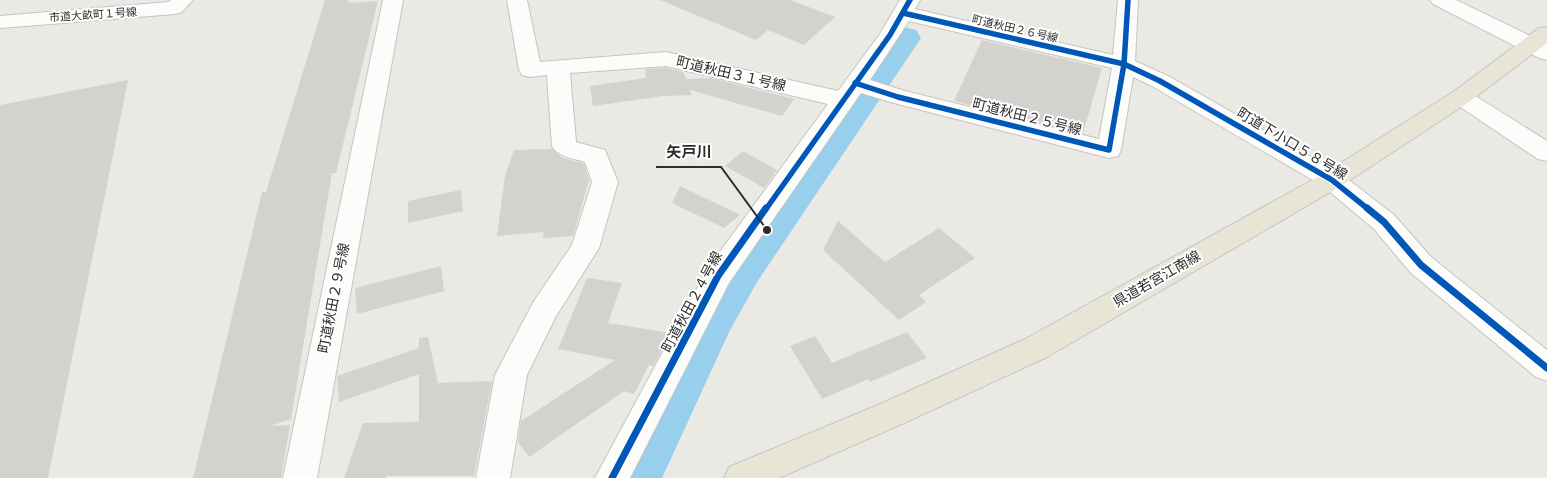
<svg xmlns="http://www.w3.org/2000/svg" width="1547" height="478" font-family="'Nunito Sans','Noto Sans JP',sans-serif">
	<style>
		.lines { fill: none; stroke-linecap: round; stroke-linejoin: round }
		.river { fill: #97cfec; fill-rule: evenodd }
		.building { fill: #d3d2cf }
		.minor-casing { stroke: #c4c4c4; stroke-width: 2 }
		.major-casing { stroke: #c6c5c3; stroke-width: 2 }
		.minor { fill: #fcfcfb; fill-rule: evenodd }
		.major { fill: #e7e5d6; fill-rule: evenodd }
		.cycleway-far1-casing { stroke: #fff; stroke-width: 8 }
		.cycleway-casing { stroke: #fff; stroke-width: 10 }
		.cycleway-far1 { stroke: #0057b8; stroke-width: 5.5 }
		.cycleway { stroke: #0057b8; stroke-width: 7 }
		.labels { text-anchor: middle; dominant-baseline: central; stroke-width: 4; stroke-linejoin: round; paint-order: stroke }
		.far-street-label { font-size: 11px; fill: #2d2d2d; stroke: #fff }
		.street-label { font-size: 14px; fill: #2d2d2d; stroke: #fff }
		.leader { fill: none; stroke: #2d2d2d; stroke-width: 2 }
		.callout-dot { fill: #2d2d2d; stroke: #fff; stroke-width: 2 }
		.callout-label { font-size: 15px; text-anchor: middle; font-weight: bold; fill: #2d2d2d; stroke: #fff; stroke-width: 4; stroke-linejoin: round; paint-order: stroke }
	</style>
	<rect width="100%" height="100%" fill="#eae9e4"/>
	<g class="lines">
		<!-- river -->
		<path class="river" d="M 903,27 L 916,30 L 921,38 L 757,282 L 730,330 L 662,478 L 604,478 L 690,310 L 723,256 L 890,30 Z"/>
	</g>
	<!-- building -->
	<g class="building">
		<path d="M 325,0 L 349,0 L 348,3 L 378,1 L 336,173 L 332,173 L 291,419 L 270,426 L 290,425 L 281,478 L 193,478 L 262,192 L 266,192 Z"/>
		<path d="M 660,0 L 790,0 L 835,17 L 804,45 L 768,30 L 756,40 Z"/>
		<path d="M 982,40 L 1102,68 L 1083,133 L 954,101 Z"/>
		<path d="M 666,68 L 683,72 L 686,79 L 711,78 L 794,99 L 782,116 L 690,90 L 692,95 L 663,96 L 593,106 L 590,86 L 646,78 L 645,69 Z"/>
		<path d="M 128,80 L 48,478 L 0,478 L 0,105 Z"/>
		<path d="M 552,149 L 561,157 L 584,164 L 589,180 L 573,236 L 543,238 L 544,232 L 497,236 L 505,176 L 514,150 Z"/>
		<path d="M 743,151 L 777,170 L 764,188 L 725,166 Z"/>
		<path d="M 680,186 L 740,215 L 724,228 L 672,203 Z"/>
		<path d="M 461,190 L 463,211 L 408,223 L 408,201 Z"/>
		<path d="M 838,221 L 885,262 L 939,228 L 975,258 L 919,295 L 926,302 L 899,320 L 823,250 Z"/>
		<path d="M 441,266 L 444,291 L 357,314 L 355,288 Z"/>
		<path d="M 587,278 L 622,283 L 608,323 L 671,333 L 653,366 L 649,365 L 634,394 L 624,391 L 529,457 L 518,442 L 521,421 L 615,360 L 558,349 Z"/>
		<path d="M 907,332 L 927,358 L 870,382 L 868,379 L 822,399 L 790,346 L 815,336 L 832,363 Z"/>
		<path d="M 428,337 L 438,383 L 492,381 L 474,476 L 386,476 L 386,478 L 344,478 L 363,423 L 419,422 L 419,374 L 339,402 L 337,376 L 419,348 L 419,338 Z"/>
	</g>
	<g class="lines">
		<defs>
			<g id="minor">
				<path d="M 171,0 L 193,0 L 182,12 L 175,14 L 0,28 L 0,16 L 169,2 Z"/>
				<path d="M 383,0 L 403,0 L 317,478 L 283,478 Z"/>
				<path d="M 507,0 L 527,0 L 540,62 L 666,52 L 838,91 L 880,34 L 900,0 L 920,0 L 915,9 L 1113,55 L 1118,0 L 1138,0 L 1135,61 L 1168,76 L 1341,174 L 1394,215 L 1431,257 L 1547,350 L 1547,381 L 1536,377 L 1411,273 L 1374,229 L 1323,186 L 1152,86 L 1133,77 L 1121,150 L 1118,156 L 1109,158 L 890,102 L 861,93 L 729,283 L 630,478 L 595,478 L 708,268 L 828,104 L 666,66 L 570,73 L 576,142 L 605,150 L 618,182 L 599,248 L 556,316 L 527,375 L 510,478 L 476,478 L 495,375 L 534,301 L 572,245 L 592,182 L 585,162 C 573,158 558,157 552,146 L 547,75 L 530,77 L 522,75 L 519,70 ZM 909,21 L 1112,68 L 1099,139 L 905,91 L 870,80 Z"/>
				<path d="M 1430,0 L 1456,0 L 1547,44 L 1547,60 L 1539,58 L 1433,4 Z"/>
				<path d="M 1461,90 L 1469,92 L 1547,141 L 1547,161 L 1538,159 L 1453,102 L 1449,97 L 1453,92 Z"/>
			</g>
			<path id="major" d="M 1547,27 L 1547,43 L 1469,102 L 1341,186 L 1047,357 L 902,424 L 779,478 L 724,478 L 729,467 L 880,404 L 1025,339 L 1323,174 L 1453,92 L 1539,28 Z"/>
		</defs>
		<!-- minor casing -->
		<use href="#minor" class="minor-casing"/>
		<!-- major casing -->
		<use href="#major" class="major-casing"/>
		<!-- minor -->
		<use href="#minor" class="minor"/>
		<!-- major -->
		<use href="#major" class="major"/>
		<defs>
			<g id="cycleway-far1">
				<path d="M 1128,0 L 1124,64 L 1160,81 L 1332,180 L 1368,209"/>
				<path d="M 855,83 L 898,97 L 1109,150 L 1124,64 L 903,13"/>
				<path d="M 766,209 L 890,35 L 910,0"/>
			</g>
			<g id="cycleway">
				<path d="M 1367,208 L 1384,222 L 1421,265 L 1547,368"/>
				<path d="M 612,478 L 718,276 L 766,208"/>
			</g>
		</defs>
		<!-- cycleway-far1 casing -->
		<use href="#cycleway-far1" class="cycleway-far1-casing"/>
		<!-- cycleway casing -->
		<use href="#cycleway" class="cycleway-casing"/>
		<!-- cycleway-far1 -->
		<use href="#cycleway-far1" class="cycleway-far1"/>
		<!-- cycleway -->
		<use href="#cycleway" class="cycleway"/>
	</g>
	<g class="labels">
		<!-- far-street labels -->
		<g class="far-street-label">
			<text transform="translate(93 15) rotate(-4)">市道大畝町１号線</text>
			<text transform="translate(1015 29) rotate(13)">町道秋田２６号線</text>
		</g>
		<!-- street labels -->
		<g class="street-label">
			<text transform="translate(731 74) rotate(13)">町道秋田３１号線</text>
			<text transform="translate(1027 117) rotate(14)">町道秋田２５号線</text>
			<text transform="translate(1292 144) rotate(31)">町道下小口５８号線</text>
			<text transform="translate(1157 279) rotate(-30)">県道若宮江南線</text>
			<text transform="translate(334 298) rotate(-79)">町道秋田２９号線</text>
			<text transform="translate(692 302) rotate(-62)">町道秋田２４号線</text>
		</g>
	</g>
	<!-- callouts -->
	<path class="leader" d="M767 230L721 167H656"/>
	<circle class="callout-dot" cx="767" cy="230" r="5"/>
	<g class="callout-label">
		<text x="689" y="157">矢戸川</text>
	</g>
</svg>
